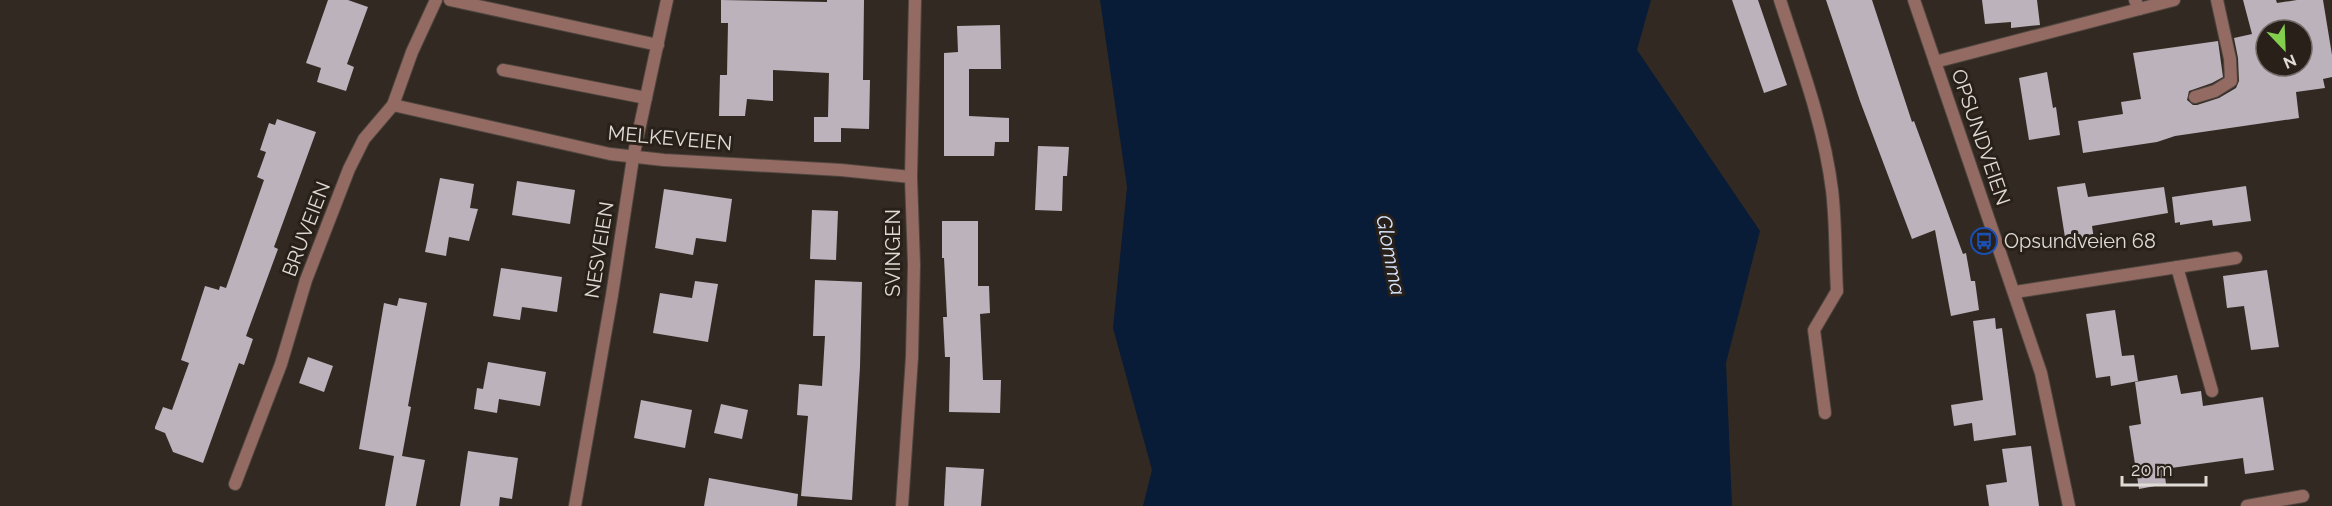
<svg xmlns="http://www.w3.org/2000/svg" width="2332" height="506" font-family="Raleway,sans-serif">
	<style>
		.water { fill: #081b37 }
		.building { fill: #bbb2bc; fill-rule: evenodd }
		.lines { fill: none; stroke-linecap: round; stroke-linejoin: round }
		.service-casing { stroke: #4e463f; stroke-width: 14 }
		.minor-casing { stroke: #4e463f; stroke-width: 14 }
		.service { stroke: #936b62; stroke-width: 12 }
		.minor { stroke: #936b62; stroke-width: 12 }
		.labels { text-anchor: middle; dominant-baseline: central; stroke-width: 6; stroke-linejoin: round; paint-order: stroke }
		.street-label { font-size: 20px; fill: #e0dbd6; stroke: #282019 }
		.poi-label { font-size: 20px; fill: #e0dbd6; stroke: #282019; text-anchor: start }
		.water-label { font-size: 21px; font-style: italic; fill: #d5e4fc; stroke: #282019 }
	</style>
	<rect width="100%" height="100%" fill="#322a22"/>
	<!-- water -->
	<path class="water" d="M 1100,0 L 1651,0 L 1637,50 L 1760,231 L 1726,363 L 1732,506 L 1143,506 L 1152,470 L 1113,328 L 1127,187 Z"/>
	<!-- building -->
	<g class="building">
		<path d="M 328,0 L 348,0 L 368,7 L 347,64 L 354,67 L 346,91 L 317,82 L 321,68 L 306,63 Z"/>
		<path d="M 721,0 L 827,2 L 827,0 L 864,0 L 863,80 L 870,80 L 869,129 L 841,128 L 841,142 L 814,142 L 814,117 L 828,117 L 829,73 L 773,70 L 773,101 L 747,99 L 745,116 L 719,116 L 720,75 L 727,75 L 728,23 L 721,23 Z"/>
		<path d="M 1732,0 L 1758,0 L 1787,85 L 1764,93 Z"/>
		<path d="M 1826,0 L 1872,0 L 1912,122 L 1914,121 L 1963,254 L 1966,253 L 1971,281 L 1975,281 L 1979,310 L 1951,316 L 1935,230 L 1912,239 L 1860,101 Z"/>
		<path d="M 1982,0 L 2037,0 L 2040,25 L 2011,28 L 2011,22 L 1985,24 Z"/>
		<path d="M 2243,0 L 2276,0 L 2277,3 L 2297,0 L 2323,0 L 2332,55 L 2332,77 L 2323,79 L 2325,88 L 2296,92 L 2299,118 L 2175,136 L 2157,142 L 2083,153 L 2078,121 L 2123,114 L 2121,102 L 2141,99 L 2133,53 L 2218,41 L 2223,77 L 2212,83 L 2189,91 L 2187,100 L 2193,105 L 2197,105 L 2219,98 L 2236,88 L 2239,81 L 2238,58 L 2234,38 L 2252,34 ZM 2266,30 L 2302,30 L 2302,66 L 2266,66 Z"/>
		<path d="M 1000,25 L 1001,69 L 969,69 L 969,116 L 1009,118 L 1009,142 L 995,142 L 994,156 L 944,156 L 944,53 L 958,52 L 957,26 Z"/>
		<path d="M 2047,72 L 2053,108 L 2056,107 L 2060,135 L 2029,140 L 2019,78 Z"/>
		<path d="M 277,119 L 316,132 L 274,247 L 278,249 L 246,336 L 253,339 L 244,365 L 239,363 L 203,463 L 173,452 L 165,433 L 155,429 L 155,427 L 163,407 L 172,410 L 189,363 L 181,360 L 205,286 L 219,290 L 220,286 L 226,288 L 264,180 L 257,177 L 266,152 L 260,150 L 269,123 L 275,125 Z"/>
		<path d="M 1038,146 L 1069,147 L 1067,176 L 1063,176 L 1062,211 L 1035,210 Z"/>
		<path d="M 440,178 L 474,184 L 470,208 L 478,209 L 469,241 L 449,237 L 446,256 L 425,252 Z"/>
		<path d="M 517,181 L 575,190 L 570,224 L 512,215 Z"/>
		<path d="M 2085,183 L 2088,197 L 2164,187 L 2168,213 L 2092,226 L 2095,246 L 2067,250 L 2057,187 Z"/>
		<path d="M 2246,186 L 2251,221 L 2213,226 L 2212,220 L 2180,225 L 2180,222 L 2175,223 L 2172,197 Z"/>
		<path d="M 664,189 L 732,199 L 726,242 L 696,238 L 693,255 L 655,248 Z"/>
		<path d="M 812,210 L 838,211 L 836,260 L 810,259 Z"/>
		<path d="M 942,221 L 978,221 L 978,286 L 989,286 L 990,313 L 980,314 L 983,380 L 1001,380 L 1000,413 L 949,412 L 950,357 L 945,357 L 943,317 L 947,317 L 944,258 L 942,258 Z"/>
		<path d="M 501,268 L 562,277 L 557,312 L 522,307 L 520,320 L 493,316 Z"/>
		<path d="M 2267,270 L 2279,347 L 2251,350 L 2244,306 L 2227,308 L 2223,276 Z"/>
		<path d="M 815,280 L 862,282 L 860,367 L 852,500 L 801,496 L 808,416 L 797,415 L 799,384 L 822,386 L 825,336 L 813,336 Z"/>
		<path d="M 695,281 L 718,284 L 708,342 L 653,333 L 660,293 L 692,298 Z"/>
		<path d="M 399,298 L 427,303 L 408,406 L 411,407 L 402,456 L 425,460 L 416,506 L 385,506 L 394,456 L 359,449 L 384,303 L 397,306 Z"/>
		<path d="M 2115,310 L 2122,356 L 2134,355 L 2138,381 L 2111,386 L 2110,376 L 2096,378 L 2086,314 Z"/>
		<path d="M 1995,318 L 1996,329 L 2002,328 L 2016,435 L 1974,441 L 1972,423 L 1954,426 L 1951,405 L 1983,400 L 1973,321 Z"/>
		<path d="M 308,357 L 333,366 L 324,392 L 299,383 Z"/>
		<path d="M 488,362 L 546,372 L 540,406 L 499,399 L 497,413 L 474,409 L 477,388 L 483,389 Z"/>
		<path d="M 2177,375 L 2181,394 L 2201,391 L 2203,406 L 2263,397 L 2274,470 L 2245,474 L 2243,458 L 2164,469 L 2166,484 L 2139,489 L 2129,426 L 2141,424 L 2135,382 Z"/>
		<path d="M 641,400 L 692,410 L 685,448 L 634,438 Z"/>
		<path d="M 721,404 L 748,410 L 742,439 L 714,433 Z"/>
		<path d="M 2031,446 L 2039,506 L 1989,506 L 1986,485 L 2007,482 L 2002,449 Z"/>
		<path d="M 468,451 L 518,458 L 512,499 L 500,497 L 499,506 L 460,506 Z"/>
		<path d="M 946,467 L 984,469 L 981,506 L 944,506 Z"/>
		<path d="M 709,478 L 798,494 L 797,506 L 704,506 Z"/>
	</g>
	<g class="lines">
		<defs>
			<g id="service">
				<path d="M 450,0 L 658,45"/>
				<path d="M 2135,0 L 2139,9"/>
				<path d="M 503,70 L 646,98"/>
				<path d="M 2195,97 L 2215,91 L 2231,81 L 2230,59 L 2217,0"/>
				<path d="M 633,158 L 667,0"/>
				<path d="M 2177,267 L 2212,391"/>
				<path d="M 2015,292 L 2236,258"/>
				<path d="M 1825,413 L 1814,330 L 1837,291"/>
				<path d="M 2247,506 L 2303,496"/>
			</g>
			<g id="minor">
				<path d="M 1780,0 C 1800,62 1824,125 1832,190 C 1836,223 1835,257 1837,291"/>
				<path d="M 1914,0 L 2041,373 L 2069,506"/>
				<path d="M 1935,62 L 2174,0"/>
				<path d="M 393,105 L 610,154 L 664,160 L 841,170 L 911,177"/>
				<path d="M 235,484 L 281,364 L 306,280 L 349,169 L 364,139 L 393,105 L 412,52 L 436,0"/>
				<path d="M 575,506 L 612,295 L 633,158"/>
				<path d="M 902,506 L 912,357 L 914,265 L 911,177 L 915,0"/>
			</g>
		</defs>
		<!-- service casing -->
		<use href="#service" class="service-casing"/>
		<!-- minor casing -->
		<use href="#minor" class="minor-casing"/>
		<!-- service -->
		<use href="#service" class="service"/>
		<!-- minor -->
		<use href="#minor" class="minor"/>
	</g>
	<!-- icons -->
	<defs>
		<symbol id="bus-ring" viewBox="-11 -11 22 22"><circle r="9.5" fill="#282019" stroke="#1a4fb4" stroke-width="1.5"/><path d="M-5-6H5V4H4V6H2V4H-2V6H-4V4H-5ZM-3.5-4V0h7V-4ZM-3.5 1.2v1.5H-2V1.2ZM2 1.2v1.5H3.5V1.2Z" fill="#1a4fb4"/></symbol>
	</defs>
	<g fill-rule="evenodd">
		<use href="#bus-ring" x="1969" y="226" width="30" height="30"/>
	</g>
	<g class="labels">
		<!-- street labels -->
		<g class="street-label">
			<text transform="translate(1981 137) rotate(71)">OPSUNDVEIEN</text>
			<text transform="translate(670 138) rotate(5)">MELKEVEIEN</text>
			<text transform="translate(306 229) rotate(-69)">BRUVEIEN</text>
			<text transform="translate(599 250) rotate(-81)">NESVEIEN</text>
			<text transform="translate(893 253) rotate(-90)">SVINGEN</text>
		</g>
		<!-- poi labels -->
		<g class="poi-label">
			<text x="2004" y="241">Opsundveien 68</text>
		</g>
		<!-- water labels -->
		<g class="water-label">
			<text transform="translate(1391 255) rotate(79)">Glomma</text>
		</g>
	</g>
	<!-- north arrow -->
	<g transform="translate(2284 48) rotate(157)"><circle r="28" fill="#282019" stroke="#726b65" stroke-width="1.5"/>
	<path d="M0-4.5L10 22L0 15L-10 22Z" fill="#83d04e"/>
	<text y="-9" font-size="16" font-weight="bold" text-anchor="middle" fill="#e0dbd6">N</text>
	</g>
	<!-- scale -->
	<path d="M2122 476v9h84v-9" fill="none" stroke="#e0dbd6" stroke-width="3"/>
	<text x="2131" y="476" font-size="18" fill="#e0dbd6" stroke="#282019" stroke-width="4.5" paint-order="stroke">20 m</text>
</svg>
